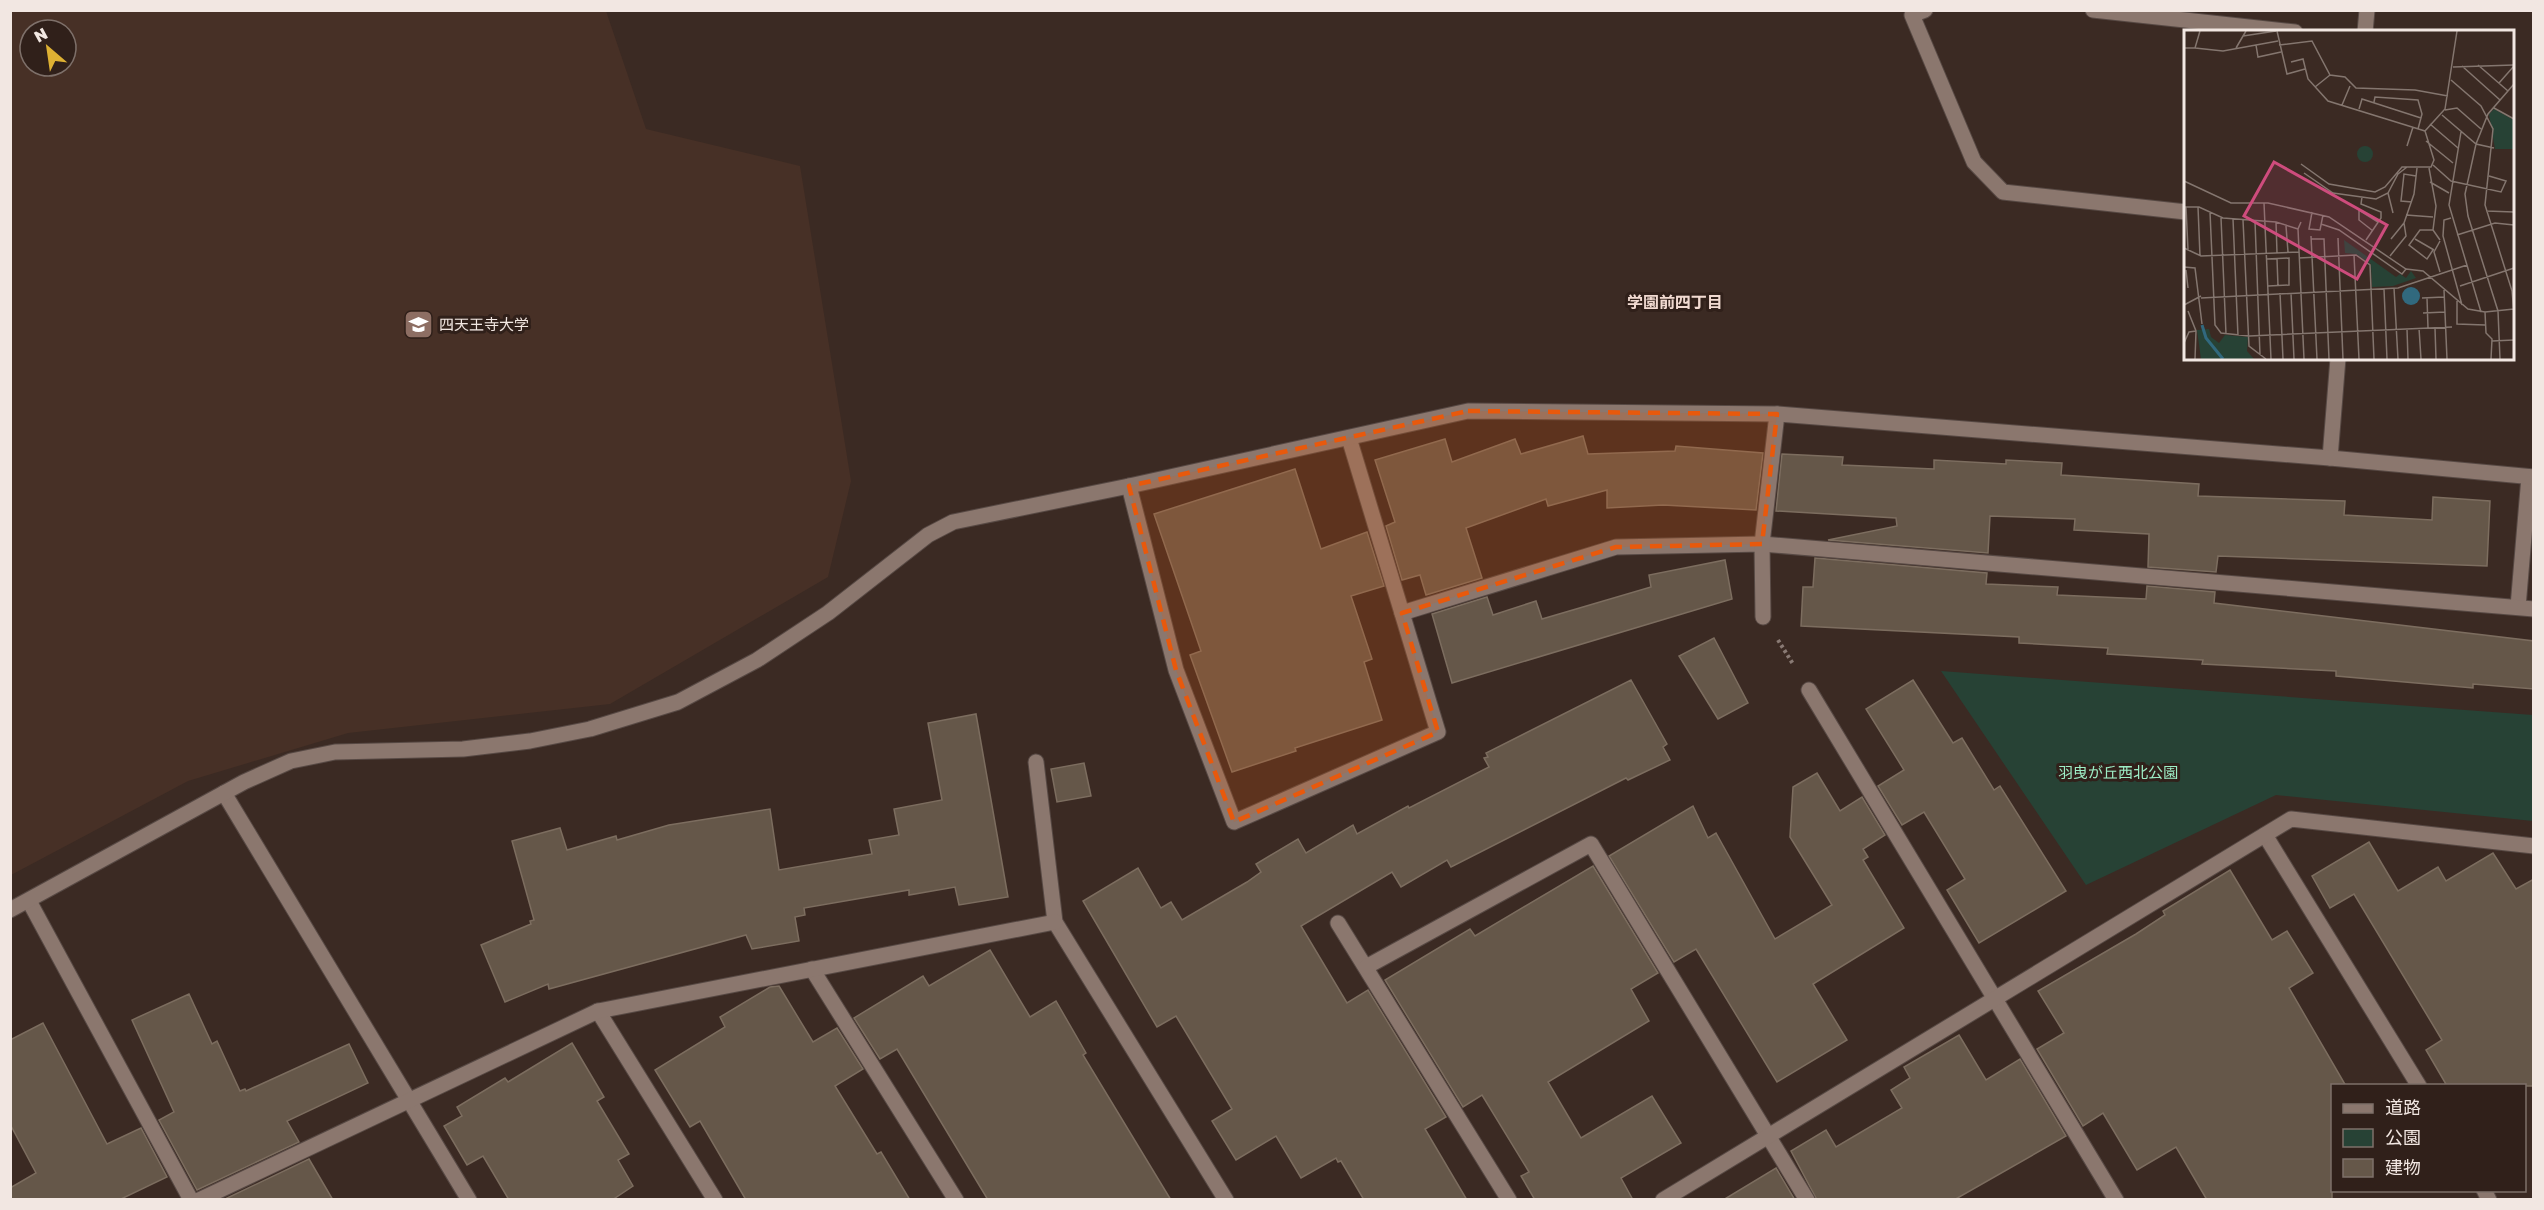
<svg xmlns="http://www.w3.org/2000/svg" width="2544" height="1210" font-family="'Golos Text','Noto Sans JP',sans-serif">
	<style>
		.built { fill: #473026; fill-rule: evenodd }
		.green { fill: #274235 }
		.building { fill: #655749; stroke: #7c6d5f; stroke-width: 1.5 }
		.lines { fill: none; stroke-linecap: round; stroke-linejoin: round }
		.street-casing { stroke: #574944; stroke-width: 17 }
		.path { stroke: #897a74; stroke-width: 4; stroke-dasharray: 3 3; stroke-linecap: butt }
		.street { stroke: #8b776e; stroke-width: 15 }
		.marked { fill: #e8590c; fill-opacity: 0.2; stroke: #e8590c; stroke-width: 4.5; stroke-dasharray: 12 8; stroke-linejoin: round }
		.labels { text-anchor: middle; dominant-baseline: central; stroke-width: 6; stroke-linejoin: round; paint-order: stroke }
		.poi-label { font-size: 15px; fill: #f2e7e2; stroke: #30201a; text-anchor: start }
		.park-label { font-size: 15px; fill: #9deec6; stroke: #30201a }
		.neighbourhood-label { font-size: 16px; font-weight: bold; fill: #f1dad1; stroke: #30201a }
		.inset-river { fill: none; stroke: #31697e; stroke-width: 3 }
		.inset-road { fill: none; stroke: #84766f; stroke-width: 1.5 }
		.view { fill: #ce4c7d; fill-opacity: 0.15; stroke: #ce4c7d; stroke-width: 3 }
		.inset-edge { fill: none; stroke: #f2e7e2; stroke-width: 3 }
	</style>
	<rect width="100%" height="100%" fill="#3b2a23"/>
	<!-- built -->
	<path class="built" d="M 11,10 L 606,11 L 646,129 L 800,166 L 851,481 L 828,577 L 610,704 L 348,733 L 188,781 L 11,875 ZM 30,30 L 66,30 L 66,66 L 30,66 Z"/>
	<!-- green -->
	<path class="green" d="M 1941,671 L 2533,715 L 2533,821 L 2276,795 L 2086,885 Z"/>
	<!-- building -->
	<g class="building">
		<path d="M 1583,436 L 1588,454 L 1675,451 L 1676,446 L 1763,453 L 1756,510 L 1663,505 L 1607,508 L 1607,490 L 1548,506 L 1546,499 L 1466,528 L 1482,578 L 1426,595 L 1420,575 L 1402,580 L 1386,526 L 1395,522 L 1375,460 L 1445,439 L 1452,462 L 1515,439 L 1521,454 Z"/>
		<path d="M 1782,454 L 1843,457 L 1842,465 L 1934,469 L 1934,460 L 2006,464 L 2006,460 L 2062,463 L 2061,475 L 2199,484 L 2198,496 L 2345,501 L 2344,515 L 2432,520 L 2433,497 L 2490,501 L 2487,566 L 2218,556 L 2216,572 L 2148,567 L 2149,534 L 2074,530 L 2075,519 L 1990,516 L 1988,553 L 1828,540 L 1897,526 L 1896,518 L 1776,511 Z"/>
		<path d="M 1295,469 L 1321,549 L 1367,532 L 1384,586 L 1351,596 L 1372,659 L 1364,662 L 1382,720 L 1295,748 L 1296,751 L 1232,772 L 1190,655 L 1201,651 L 1154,514 Z"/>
		<path d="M 1815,558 L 1987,573 L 1986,584 L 2058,587 L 2057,595 L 2146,599 L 2147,586 L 2215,592 L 2214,603 L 2534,641 L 2534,689 L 2473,684 L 2473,688 L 2336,676 L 2336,671 L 2202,664 L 2203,660 L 2107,654 L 2108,648 L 2019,643 L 2019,637 L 1801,626 L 1803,587 L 1813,587 Z"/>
		<path d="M 1725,560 L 1732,599 L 1452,683 L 1432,614 L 1487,597 L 1493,615 L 1536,601 L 1542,619 L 1651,587 L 1649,575 Z"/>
		<path d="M 1714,638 L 1748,703 L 1718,719 L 1679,656 Z"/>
		<path d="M 1631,680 L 1667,744 L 1663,747 L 1670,760 L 1628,780 L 1626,778 L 1451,867 L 1447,860 L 1401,887 L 1392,872 L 1301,926 L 1347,1003 L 1368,990 L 1446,1117 L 1425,1129 L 1467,1200 L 1364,1200 L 1341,1161 L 1338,1162 L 1336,1158 L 1301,1178 L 1276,1136 L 1236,1160 L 1212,1121 L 1232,1109 L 1176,1016 L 1157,1027 L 1083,901 L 1138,868 L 1161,908 L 1171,902 L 1182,920 L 1247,882 L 1261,872 L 1256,864 L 1298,839 L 1306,853 L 1353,825 L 1357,834 L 1408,806 L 1409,808 L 1489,767 L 1484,758 L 1488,757 L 1486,753 Z"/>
		<path d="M 1913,680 L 1953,743 L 1962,738 L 1994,790 L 2000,786 L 2066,891 L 1979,943 L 1947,890 L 1965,879 L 1924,812 L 1902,825 L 1878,786 L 1904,770 L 1866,709 Z"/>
		<path d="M 976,714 L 1008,897 L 959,905 L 955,887 L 909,895 L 909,890 L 804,908 L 805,915 L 795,917 L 799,941 L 752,949 L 746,935 L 549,989 L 548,984 L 505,1002 L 481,945 L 531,924 L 530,921 L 534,920 L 512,841 L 560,828 L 567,850 L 616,836 L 617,840 L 669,825 L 770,809 L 779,870 L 872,854 L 869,840 L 899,835 L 894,809 L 942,800 L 928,723 Z"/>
		<path d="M 1084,763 L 1091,796 L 1057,802 L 1051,769 Z"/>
		<path d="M 1817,773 L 1840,811 L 1862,797 L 1885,835 L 1863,849 L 1868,857 L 1863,860 L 1904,928 L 1813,984 L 1847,1040 L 1777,1082 L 1696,949 L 1674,962 L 1609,856 L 1693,806 L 1708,838 L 1716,833 L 1775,939 L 1832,905 L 1790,837 L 1793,787 Z"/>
		<path d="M 2369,842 L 2398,891 L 2438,867 L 2446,881 L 2493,853 L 2516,889 L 2534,879 L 2534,1086 L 2447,1086 L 2426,1050 L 2442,1040 L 2354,894 L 2330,908 L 2312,876 Z"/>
		<path d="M 1593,866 L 1658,973 L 1631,989 L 1649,1021 L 1548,1082 L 1581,1138 L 1652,1096 L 1681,1143 L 1621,1178 L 1633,1200 L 1535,1200 L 1521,1176 L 1529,1172 L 1482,1095 L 1463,1107 L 1385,980 L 1470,929 L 1475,936 Z"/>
		<path d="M 2230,870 L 2272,940 L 2287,931 L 2313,973 L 2289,988 L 2346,1086 L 2332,1086 L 2332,1200 L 2207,1200 L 2176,1147 L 2137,1170 L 2103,1113 L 2083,1126 L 2037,1049 L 2064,1033 L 2038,991 L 2136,934 L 2165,915 L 2163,911 Z"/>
		<path d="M 990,950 L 1030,1017 L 1056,1001 L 1086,1053 L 1083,1055 L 1171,1200 L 988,1200 L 897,1049 L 880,1059 L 854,1018 L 923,976 L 929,986 Z"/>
		<path d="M 779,986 L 813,1042 L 837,1028 L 863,1069 L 835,1086 L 877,1154 L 881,1152 L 910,1200 L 746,1200 L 700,1121 L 690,1127 L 655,1070 L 725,1027 L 720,1017 L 770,987 Z"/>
		<path d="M 189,994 L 212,1044 L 217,1041 L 240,1091 L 245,1089 L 246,1091 L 349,1044 L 368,1083 L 287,1121 L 299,1142 L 197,1190 L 159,1120 L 174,1112 L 132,1020 Z"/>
		<path d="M 43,1023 L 107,1144 L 141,1128 L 167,1177 L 119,1200 L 10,1200 L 10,1188 L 36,1173 L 10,1124 L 10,1040 Z"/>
		<path d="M 1959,1035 L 1986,1080 L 2020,1059 L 2066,1136 L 1954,1200 L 1817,1200 L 1791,1151 L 1826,1130 L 1836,1147 L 1902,1108 L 1891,1090 L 1910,1078 L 1904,1067 Z"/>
		<path d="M 572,1043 L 604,1097 L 597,1101 L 629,1154 L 618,1160 L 633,1186 L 612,1200 L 509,1200 L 483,1156 L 467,1165 L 444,1126 L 462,1116 L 457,1107 L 505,1078 L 508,1082 Z"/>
		<path d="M 309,1159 L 333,1200 L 223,1200 Z"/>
		<path d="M 1776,1168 L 1795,1200 L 1723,1200 Z"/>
	</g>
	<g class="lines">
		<defs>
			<g id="street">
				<path d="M 1925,10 L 1912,15 L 1974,162 L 2003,192 L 2186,212"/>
				<path d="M 2093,10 L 2295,32"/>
				<path d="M 2365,32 L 2367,10"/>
				<path d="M 2330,458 L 2338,358"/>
				<path d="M 1129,486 L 1176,670 L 1234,822 L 1438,732 L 1349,438"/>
				<path d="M 2518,607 L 2529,477"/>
				<path d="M 1402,613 L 1616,547 L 1762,544 L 2534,609"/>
				<path d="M 1763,617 L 1762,544 L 1777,414"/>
				<path d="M 1809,690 L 2116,1200"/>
				<path d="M 1036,762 L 1055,922 L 1226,1200"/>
				<path d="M 224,793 L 469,1200"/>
				<path d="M 2265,835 L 2419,1086"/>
				<path d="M 29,901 L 191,1200"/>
				<path d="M 10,910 L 244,782 L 291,761 L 335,752 L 463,749 L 530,741 L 590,729 L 678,702 L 757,660 L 828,613 L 928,535 L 953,522 L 1129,486 L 1468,411 L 1777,414 L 2330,458 L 2534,477"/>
				<path d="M 1338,923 L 1509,1200"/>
				<path d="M 1366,967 L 1591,844 L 1807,1200"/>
				<path d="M 812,969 L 956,1200"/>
				<path d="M 598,1011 L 715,1200"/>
				<path d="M 2484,1190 L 2489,1200"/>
				<path d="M 199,1200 L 598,1011 L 1055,922"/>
				<path d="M 1663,1200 L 2291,819 L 2534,846"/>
			</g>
		</defs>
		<!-- street casing -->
		<use href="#street" class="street-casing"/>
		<!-- path -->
		<path class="path" d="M 1778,640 L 1793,664"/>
		<!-- street -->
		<use href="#street" class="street"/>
	</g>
	<!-- marked area -->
	<path class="marked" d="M 1468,411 L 1777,414 L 1762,544 L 1616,547 L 1402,613 L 1438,732 L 1234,822 L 1176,670 L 1129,486 Z"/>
	<!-- icons -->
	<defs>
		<symbol id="university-square" viewBox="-11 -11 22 22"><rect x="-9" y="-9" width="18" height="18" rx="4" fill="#8d6e63" stroke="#30201a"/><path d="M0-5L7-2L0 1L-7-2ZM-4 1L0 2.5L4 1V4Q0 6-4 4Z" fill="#fff"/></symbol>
	</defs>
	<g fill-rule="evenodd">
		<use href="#university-square" x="402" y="308" width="33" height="33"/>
	</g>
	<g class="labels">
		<!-- poi labels -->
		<g class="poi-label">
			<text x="439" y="324">四天王寺大学</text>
		</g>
		<!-- park labels -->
		<g class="park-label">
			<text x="2118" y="772">羽曳が丘西北公園</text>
		</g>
		<!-- neighbourhood labels -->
		<g class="neighbourhood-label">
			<text x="1675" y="302">学園前四丁目</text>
		</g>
	</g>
	<!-- overview -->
	<g transform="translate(2184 30)">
		<rect width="330" height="330" fill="#3b2a23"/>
		<path d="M 310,79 L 330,90 L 330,119 L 311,119 L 305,84 ZM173 124a8 8 0 1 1 16 0a8 8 0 1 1-16 0ZM 160,210 L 212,247 L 216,244 L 222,248 L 227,241 L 232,248 L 209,256 L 188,257 L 187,234 L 172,224 L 161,223 ZM 25,299 L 27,307 L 35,313 L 41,305 L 64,307 L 63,321 L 70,329 L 17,329 L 13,300 Z" fill="#274235"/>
		<path d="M218 266a9 9 0 1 1 18 0a9 9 0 1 1-18 0Z" fill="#31697e"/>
		<path class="inset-river" d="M 18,295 L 22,308 L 39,329"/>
		<path class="inset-road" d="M 93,1 L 103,44 L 121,39M 59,6 L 92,1M 72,15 L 74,27 L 97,22M 95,15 L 128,11 L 146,45 L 161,47 L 172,58 L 231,60 L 264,66M 0,18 L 11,18 L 16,1M 11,18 L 39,21 L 94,11M 52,18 L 62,1M 107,32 L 119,29 L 124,49 L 144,71 L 241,101M 294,35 L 324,61M 278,36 L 316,70M 269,37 L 330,35M 267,50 L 297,76 L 309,99 L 301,175 L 328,261 L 330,282M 315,53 L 330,36M 131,57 L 146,45M 190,72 L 191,67 L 234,70 L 238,84 L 234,99M 158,75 L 166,56M 310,78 L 330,89M 175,79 L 178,69 L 237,88M 261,80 L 273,78 L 297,99M 258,85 L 292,114 L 310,118M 246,94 L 274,118M 277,102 L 265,175 L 297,282M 242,111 L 269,133M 223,116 L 229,97M 117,134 L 145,154 L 191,162 L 201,157 L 218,137 L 247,137 L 250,130 L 241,101 L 261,79 L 273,1M 249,135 L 267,151 L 317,162 L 322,151 L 305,146M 245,138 L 252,176 L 249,200 L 256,210M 120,143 L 149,163 L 192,169 L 204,163 L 214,144 L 223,137M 0,151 L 47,173 L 84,173 L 145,187 L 222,239 L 239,241 L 284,279 L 301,282 L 330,279M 246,152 L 265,163M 204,163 L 209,183M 178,167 L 177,174 L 197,182 L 197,188 L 182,210M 228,172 L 217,171 L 220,144 L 232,146M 80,173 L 87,329M 0,177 L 15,177 L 39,188 L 92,192 L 114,199M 2,177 L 4,220M 14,177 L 16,226M 302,181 L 330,182M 26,182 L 31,295 L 37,303 L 65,306 L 268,297M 128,182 L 125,199 L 136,200 L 139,185M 222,185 L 249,187M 37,188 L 42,304M 267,188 L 260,190 L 259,206 L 278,275M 49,189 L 54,306M 59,190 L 65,316 L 82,329M 71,191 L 76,325M 92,192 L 93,223M 117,192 L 114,199 L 120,329M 137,194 L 155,200 L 218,244 L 222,239M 102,196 L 104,222M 189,201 L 175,190 L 175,180 L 194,192M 273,205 L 311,193 L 330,195M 127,206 L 133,329M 154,208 L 159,329M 127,209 L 140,209 L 145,329M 207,209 L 220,193M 231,209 L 250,220M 256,211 L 250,222 L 256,242M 0,218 L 17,226 L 115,222M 249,220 L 243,229 L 225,215 L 236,200 L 249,200M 170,225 L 175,329M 206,226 L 222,206 L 220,193 L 230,164 L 233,138M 115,228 L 172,225 L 186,235 L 190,329M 83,229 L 105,228 L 105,255 L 84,256M 93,229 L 94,256M 0,237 L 11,238 L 18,294M 2,240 L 4,258M 276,256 L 330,238M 210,258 L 214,329M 200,259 L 203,329M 260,260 L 263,329M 96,263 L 99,329M 107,263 L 110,329M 17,268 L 214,258 L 283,235M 238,268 L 260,267M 243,268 L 244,298M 273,271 L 273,294 L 301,295M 0,275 L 17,266M 4,281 L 12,301 L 11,329M 301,282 L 302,303 L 308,309 L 307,329M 239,283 L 261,282M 235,298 L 237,329M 251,298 L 252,329M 223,299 L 224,329M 308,311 L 330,310M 0,313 L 5,302 L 12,301M 316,329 L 314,281 L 284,186 L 281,164 L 292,114 L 304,84 L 330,54"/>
		<path class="view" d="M 90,132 L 203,195 L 173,249 L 60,186 Z"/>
		<rect width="330" height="330" class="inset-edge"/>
	</g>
	<!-- border -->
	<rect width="2544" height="1210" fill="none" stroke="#f2e7e2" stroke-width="24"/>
	<!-- legend -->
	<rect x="2331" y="1084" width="195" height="108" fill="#30201a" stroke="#7e706a" stroke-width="1.5"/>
	<rect x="2343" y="1104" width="30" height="9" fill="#8b776e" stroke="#7e706a" stroke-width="1.5"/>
	<text x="2385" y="1114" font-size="18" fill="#f2e7e2">道路</text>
	<rect x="2343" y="1129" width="30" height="18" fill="#274235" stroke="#7e706a" stroke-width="1.5"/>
	<text x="2385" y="1144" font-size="18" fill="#f2e7e2">公園</text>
	<rect x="2343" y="1159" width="30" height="18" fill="#655749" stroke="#7e706a" stroke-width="1.5"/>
	<text x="2385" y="1174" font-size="18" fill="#f2e7e2">建物</text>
	<!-- north arrow -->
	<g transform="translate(48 48) rotate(331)"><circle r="28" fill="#30201a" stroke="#7e706a" stroke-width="1.5"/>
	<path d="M0-4.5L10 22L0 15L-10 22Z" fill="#deb133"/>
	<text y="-9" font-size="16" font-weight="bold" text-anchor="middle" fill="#f2e7e2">N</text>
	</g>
</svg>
